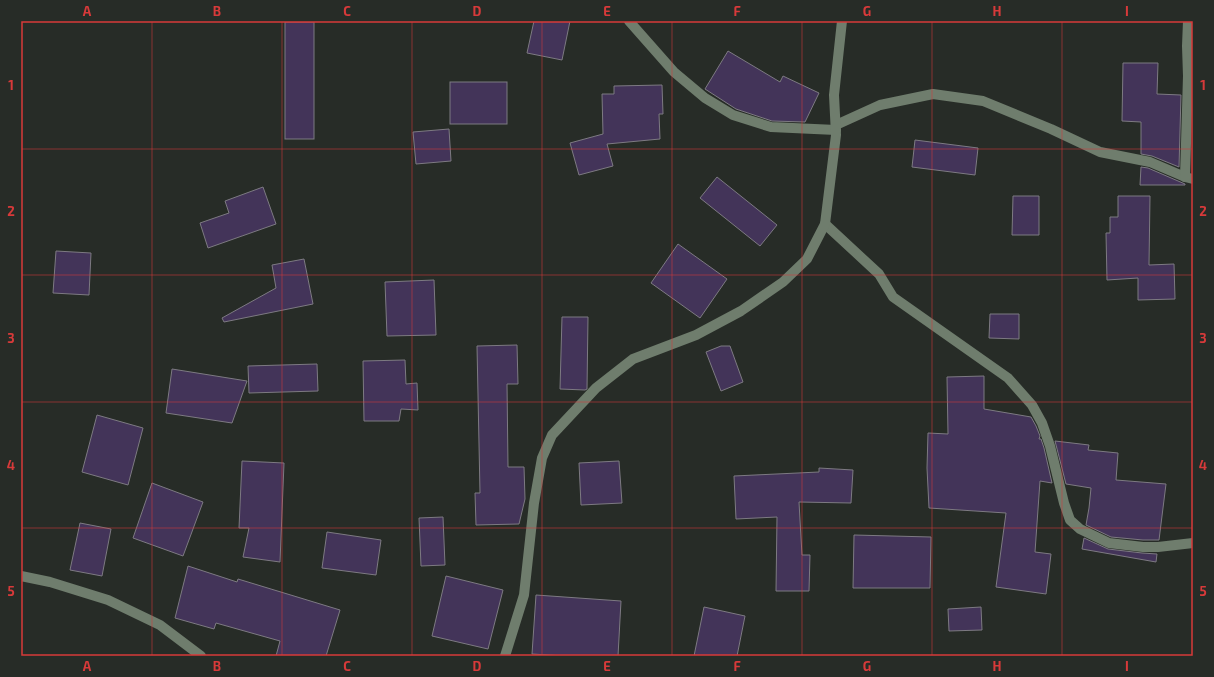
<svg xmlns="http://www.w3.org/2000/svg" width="1214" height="677" font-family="'Exo 2',sans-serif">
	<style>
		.building { fill: #433459; stroke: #7d7a82 }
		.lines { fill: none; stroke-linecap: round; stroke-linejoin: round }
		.minor { stroke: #6f7d6d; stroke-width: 10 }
		.grid { fill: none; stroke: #d73a3a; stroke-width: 1; stroke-opacity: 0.55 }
		.neatline { fill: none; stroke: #d73a3a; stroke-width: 1.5 }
		.grid-label { font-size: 13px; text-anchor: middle; font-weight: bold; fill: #d73a3a }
	</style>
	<rect width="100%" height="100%" fill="#272c27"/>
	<!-- building -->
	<g class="building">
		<path d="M 534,21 L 570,21 L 562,60 L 527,53 Z"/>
		<rect x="285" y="22" width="29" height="117"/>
		<path d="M 728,51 L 780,82 L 783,76 L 819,93 L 805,122 L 772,121 L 736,109 L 705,89 Z"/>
		<path d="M 1123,63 L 1158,63 L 1157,94 L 1181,95 L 1179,167 L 1152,156 L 1141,154 L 1141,122 L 1122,121 Z"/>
		<rect x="450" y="82" width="57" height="42"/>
		<path d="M 662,85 L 663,114 L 659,114 L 660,139 L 607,144 L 613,166 L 579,175 L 570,143 L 603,134 L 602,94 L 614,94 L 614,86 Z"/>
		<path d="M 449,129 L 451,161 L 416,164 L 413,132 Z"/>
		<path d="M 915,140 L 978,148 L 975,175 L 912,167 Z"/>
		<path d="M 1141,167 L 1148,168 L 1185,184 L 1185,185 L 1140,185 Z"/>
		<path d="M 717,177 L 777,225 L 760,246 L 700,198 Z"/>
		<path d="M 263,187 L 276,224 L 208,248 L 200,223 L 229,213 L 225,201 Z"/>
		<path d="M 1013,196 L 1039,196 L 1039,235 L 1012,235 Z"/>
		<path d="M 1118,196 L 1150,196 L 1149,265 L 1174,264 L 1175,299 L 1138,300 L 1138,278 L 1107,280 L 1106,233 L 1110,233 L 1110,217 L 1118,217 Z"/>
		<path d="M 678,244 L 727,279 L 700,318 L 651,283 Z"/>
		<path d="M 56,251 L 91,253 L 89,295 L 53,293 Z"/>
		<path d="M 304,259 L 313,304 L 224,322 L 222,318 L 276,288 L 272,265 Z"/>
		<path d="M 434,280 L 436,335 L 387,336 L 385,282 Z"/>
		<path d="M 990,314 L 1019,314 L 1019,339 L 989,338 Z"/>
		<path d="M 562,317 L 588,317 L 587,389 L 585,390 L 560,389 Z"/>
		<path d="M 517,345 L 518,384 L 507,384 L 508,467 L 524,467 L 525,499 L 519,524 L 476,525 L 475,493 L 480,493 L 477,346 Z"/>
		<path d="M 721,346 L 730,346 L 743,382 L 721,391 L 706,352 Z"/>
		<path d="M 405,360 L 406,384 L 417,383 L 418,410 L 401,409 L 399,421 L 364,421 L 363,361 Z"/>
		<path d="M 317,364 L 318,391 L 249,393 L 248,366 Z"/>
		<path d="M 172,369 L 247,381 L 232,423 L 166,413 Z"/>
		<path d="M 984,376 L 984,409 L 1031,417 L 1036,426 L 1040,436 L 1039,439 L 1041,439 L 1044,448 L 1052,483 L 1040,481 L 1035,552 L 1051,554 L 1046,594 L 996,587 L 1006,513 L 929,508 L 927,468 L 928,433 L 948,434 L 947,377 Z"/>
		<path d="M 97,415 L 143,428 L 128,485 L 82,472 Z"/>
		<path d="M 1055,441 L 1089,445 L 1088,450 L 1118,453 L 1116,480 L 1166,484 L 1159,540 L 1143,540 L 1111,537 L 1086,525 L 1089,508 L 1091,488 L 1066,484 Z"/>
		<path d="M 242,461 L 284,463 L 280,562 L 243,557 L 249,528 L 239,528 Z"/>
		<path d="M 619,461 L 622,503 L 581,505 L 579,463 Z"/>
		<path d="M 819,468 L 853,470 L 851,503 L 799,502 L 802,555 L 810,555 L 809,591 L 776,591 L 777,517 L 736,519 L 734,476 L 819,472 Z"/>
		<path d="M 152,483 L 203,502 L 183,556 L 133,538 Z"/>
		<path d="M 443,517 L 445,565 L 421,566 L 419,518 Z"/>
		<path d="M 80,523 L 111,529 L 102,576 L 70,570 Z"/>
		<path d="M 327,532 L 381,540 L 376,575 L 322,568 Z"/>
		<path d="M 854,535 L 931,537 L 930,588 L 853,588 Z"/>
		<path d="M 1084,538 L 1108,549 L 1142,553 L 1157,554 L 1156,562 L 1082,549 Z"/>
		<path d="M 188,566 L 237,582 L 238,579 L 340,610 L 326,656 L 276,656 L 280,641 L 216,623 L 214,629 L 175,618 Z"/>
		<path d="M 446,576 L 503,590 L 488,649 L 432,636 Z"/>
		<path d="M 536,595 L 621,601 L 618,656 L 564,656 L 532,654 Z"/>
		<path d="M 704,607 L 745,616 L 737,656 L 694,656 Z"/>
		<path d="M 981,607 L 982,630 L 949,631 L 948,609 Z"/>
	</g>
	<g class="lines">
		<!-- minor -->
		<g class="minor">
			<path d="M 629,21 L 674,72 L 705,98 L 733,115 L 771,127 L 836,130"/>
			<path d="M 836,125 L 880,105 L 933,94 L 983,101 L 1051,129 L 1100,152 L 1150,162 L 1185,177 L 1193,179"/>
			<path d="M 1185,177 L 1188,76 L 1187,46 L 1188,21"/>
			<path d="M 825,224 L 879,274 L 893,297 L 1008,378 L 1032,405 L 1042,423 L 1050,446 L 1064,503 L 1070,520 L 1080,529 L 1109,543 L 1143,547 L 1158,547 L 1193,543"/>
			<path d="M 21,576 L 50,582 L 108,600 L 160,625 L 201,656"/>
			<path d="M 505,656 L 524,595 L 534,503 L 542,458 L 552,435 L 596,388 L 633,359 L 696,335 L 741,311 L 783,282 L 807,259 L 825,224 L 836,135 L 834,95 L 842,21"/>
		</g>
	</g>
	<!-- grid -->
	<path class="grid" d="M 152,21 L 152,656M 282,21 L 282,656M 412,21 L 412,656M 542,21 L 542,656M 672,21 L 672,656M 802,21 L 802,656M 932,21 L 932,656M 1062,21 L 1062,656M 21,149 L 1193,149M 21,275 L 1193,275M 21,402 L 1193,402M 21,528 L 1193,528"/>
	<!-- border -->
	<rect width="1214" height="677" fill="none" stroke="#272c27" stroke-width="44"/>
	<rect x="22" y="22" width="1170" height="633" class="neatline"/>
	<g class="grid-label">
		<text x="87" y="16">A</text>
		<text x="217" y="16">B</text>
		<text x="347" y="16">C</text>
		<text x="477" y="16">D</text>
		<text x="607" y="16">E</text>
		<text x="737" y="16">F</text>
		<text x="867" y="16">G</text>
		<text x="997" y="16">H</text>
		<text x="1127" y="16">I</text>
		<text x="11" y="90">1</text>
		<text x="1203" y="90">1</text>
		<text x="11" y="216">2</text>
		<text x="1203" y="216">2</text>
		<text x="11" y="343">3</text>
		<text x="1203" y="343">3</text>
		<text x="11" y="470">4</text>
		<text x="1203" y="470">4</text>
		<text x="11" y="596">5</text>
		<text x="1203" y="596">5</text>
		<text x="87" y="671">A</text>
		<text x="217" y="671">B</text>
		<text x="347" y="671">C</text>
		<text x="477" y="671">D</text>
		<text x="607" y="671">E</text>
		<text x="737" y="671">F</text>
		<text x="867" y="671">G</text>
		<text x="997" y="671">H</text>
		<text x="1127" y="671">I</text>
	</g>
</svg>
